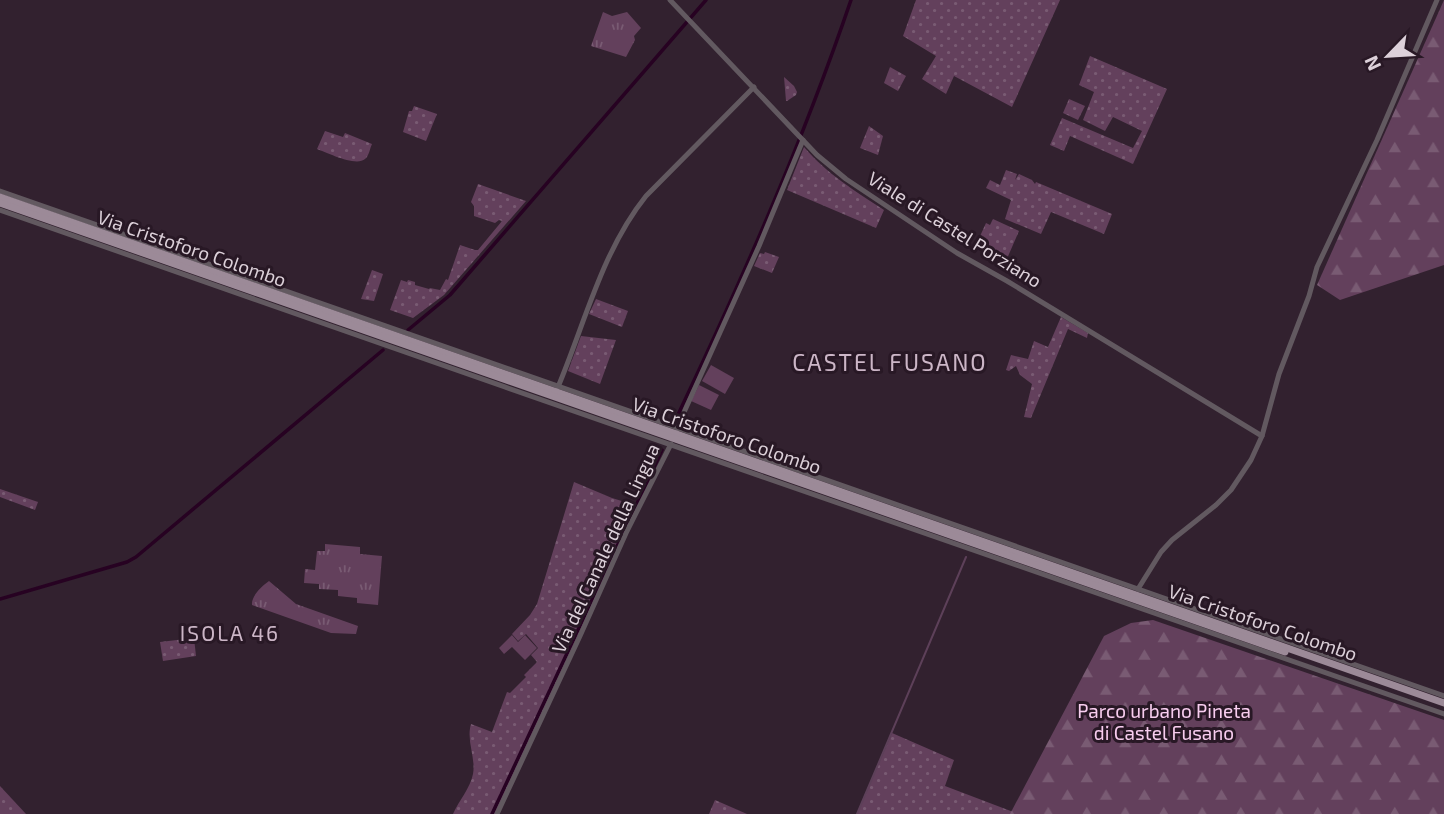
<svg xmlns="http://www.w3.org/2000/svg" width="1444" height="814" font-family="'Exo 2',sans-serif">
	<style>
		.grass { fill: url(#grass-dots) }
		.forest { fill: url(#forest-firs) }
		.park { fill: url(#park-tufts) }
		.pitch { fill: #63405c }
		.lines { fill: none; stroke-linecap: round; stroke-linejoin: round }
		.stream { stroke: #5d4059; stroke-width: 2 }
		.canal { stroke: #270222; stroke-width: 3.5 }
		.tertiary { stroke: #625960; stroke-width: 5 }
		.primary { stroke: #9c8a98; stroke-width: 7 }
		.labels { text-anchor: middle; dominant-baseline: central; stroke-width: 6; stroke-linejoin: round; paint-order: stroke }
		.street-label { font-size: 19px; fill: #dcd0d9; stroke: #281825 }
		.park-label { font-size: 19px; fill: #f8cdef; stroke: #281825 }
		.neighbourhood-label { font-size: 21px; letter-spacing: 2px; fill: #ccb6c7; stroke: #281825 }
		.quarter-label { font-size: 23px; letter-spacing: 2px; fill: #ccb6c7; stroke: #281825 }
	</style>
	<defs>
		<pattern id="grass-dots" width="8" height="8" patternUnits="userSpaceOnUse" patternTransform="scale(1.75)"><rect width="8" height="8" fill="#63405c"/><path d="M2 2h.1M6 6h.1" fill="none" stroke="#795b73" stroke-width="1.8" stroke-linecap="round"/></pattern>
		<pattern id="forest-firs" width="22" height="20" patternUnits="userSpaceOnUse" patternTransform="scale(1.75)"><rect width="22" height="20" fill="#63405c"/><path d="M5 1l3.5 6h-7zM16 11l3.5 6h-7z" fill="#795b73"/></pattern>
		<pattern id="park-tufts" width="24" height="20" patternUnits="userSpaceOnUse" patternTransform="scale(1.75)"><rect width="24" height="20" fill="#63405c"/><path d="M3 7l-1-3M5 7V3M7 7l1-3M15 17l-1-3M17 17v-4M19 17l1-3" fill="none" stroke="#795b73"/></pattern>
	</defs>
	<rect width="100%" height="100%" fill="#32212f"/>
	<!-- grass -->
	<g class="grass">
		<path d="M 916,0 L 1060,0 L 1012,107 L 954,76 L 946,94 L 922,79 L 936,56 L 903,36 Z"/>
		<path d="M 1090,56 L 1167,89 L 1133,164 L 1070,136 L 1064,151 L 1050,145 L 1062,118 L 1133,148 L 1142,131 L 1113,117 L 1105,131 L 1083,120 L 1094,92 L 1079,85 Z"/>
		<path d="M 890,67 L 906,76 L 898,91 L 884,83 Z"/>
		<path d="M 784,77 L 794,86 L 797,92 L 796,95 L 787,101 L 786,101 Z"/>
		<path d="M 1069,99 L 1085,106 L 1078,120 L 1063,113 Z"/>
		<path d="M 414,106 L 437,114 L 426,141 L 403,132 L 409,111 L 412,111 Z"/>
		<path d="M 869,126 L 883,136 L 878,155 L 860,148 Z"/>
		<path d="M 325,131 L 343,137 L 345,133 L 372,144 C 370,148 369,156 365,159 C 356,167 328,153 317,149 Z"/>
		<path d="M 804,147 C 828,175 854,190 884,210 L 876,228 L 787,190 Z"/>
		<path d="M 1006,170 L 1017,174 L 1015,180 L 1019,174 L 1032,180 L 1035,184 L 1036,182 L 1112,214 L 1104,234 L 1051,212 L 1041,234 L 1005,219 L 1011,200 L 986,188 L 990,180 L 1000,185 Z"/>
		<path d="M 478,184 L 526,201 L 444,295 L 413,318 L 390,310 L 401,280 L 407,282 L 408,280 L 415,282 L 415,285 L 429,289 L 430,288 L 440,290 L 446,279 L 448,280 L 460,245 L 475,250 L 478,250 L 502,221 L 499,220 L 495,223 L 474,216 L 474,206 L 471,202 Z"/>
		<path d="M 993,219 L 1019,231 L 1006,261 L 976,245 L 986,223 L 990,225 Z"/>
		<path d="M 765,252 L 779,257 L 772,273 L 754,266 L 760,253 L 764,254 Z"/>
		<path d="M 372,270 L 383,274 L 374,301 L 361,299 Z"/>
		<path d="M 596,299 L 628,311 L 622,327 L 589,314 Z"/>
		<path d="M 1061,317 L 1088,333 L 1087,338 L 1068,329 L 1031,418 L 1024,417 L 1032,384 L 1020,375 L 1016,366 L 1009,371 L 1006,370 L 1011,355 L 1028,359 L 1034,341 L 1048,347 Z"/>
		<path d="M 581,336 L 616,340 L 600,384 L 568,371 Z"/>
		<path d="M 574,482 L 612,498 L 638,506 L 495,814 L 453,814 C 459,800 470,789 473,774 C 476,757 466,741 471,724 L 492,732 L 507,692 L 510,693 L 526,677 L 524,675 L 537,662 L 531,655 L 538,648 L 526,634 L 518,641 L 512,634 L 530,615 L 537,604 Z"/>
		<path d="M 0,489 L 38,502 L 35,510 L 0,497 Z"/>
		<path d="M 194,638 L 196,656 L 163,661 L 160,642 Z"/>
		<path d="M 892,733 L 954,760 L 945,786 L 1016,813 L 1016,814 L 857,814 Z"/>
		<path d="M 0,786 L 26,814 L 0,814 Z"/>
		<path d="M 715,800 L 747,814 L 709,814 Z"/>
	</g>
	<!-- forest -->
	<g class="forest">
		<path d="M 1444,0 L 1444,265 L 1340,300 L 1317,285 Z"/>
		<path d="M 1153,620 L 1444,720 L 1444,814 L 1010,814 L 1104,636 L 1131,623 Z"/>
	</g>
	<!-- park -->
	<g class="park">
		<path d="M 603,12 L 612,16 L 627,12 L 641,28 L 634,36 L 635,40 L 626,57 L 591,46 Z"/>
		<path d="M 325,544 L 360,547 L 360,554 L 382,556 L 378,605 L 357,603 L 357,598 L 338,596 L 338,590 L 319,589 L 319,584 L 304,583 L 305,569 L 315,570 L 317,551 L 325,551 Z"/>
		<path d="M 269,581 L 296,604 L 358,626 L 356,634 L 331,633 L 252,605 C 251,596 262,586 269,581 Z"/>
	</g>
	<!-- pitch -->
	<g class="pitch">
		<path d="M 711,365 L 734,378 L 725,394 L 702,381 Z"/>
		<path d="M 699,385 L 719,395 L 711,410 L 691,401 Z"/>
		<path d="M 512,635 L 518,642 L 525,635 L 537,648 L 525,660 L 512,647 L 504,654 L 499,648 Z"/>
	</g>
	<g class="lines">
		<!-- stream -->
		<path class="stream" d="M 857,814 L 966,557"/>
		<!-- canal -->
		<g class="canal">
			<path d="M 408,330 L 450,295 L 706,0"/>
			<path d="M 675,421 C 740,284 802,144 851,0"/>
			<path d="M 0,599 L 127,562 L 136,557 L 383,350"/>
			<path d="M 492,814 L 662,450"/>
		</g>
		<!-- tertiary -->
		<g class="tertiary">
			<path d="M 670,0 L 817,155 L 846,179 L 957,253 L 1007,281 L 1262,436"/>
			<path d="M 0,191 L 1444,696"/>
			<path d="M 0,210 C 481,379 962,547 1444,714"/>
			<path d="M 558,387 C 585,323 602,251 646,196 L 754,87"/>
			<path d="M 678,429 L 685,410 L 759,246 L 803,140"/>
			<path d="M 1138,589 L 1161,552 L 1172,540 L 1216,505 L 1231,490 L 1251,460 L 1262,436 L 1279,374 L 1309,296 L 1317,267 L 1377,140 L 1437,0"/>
			<path d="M 497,814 L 580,636 L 627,531 L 671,444"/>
		</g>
		<!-- primary -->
		<g class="primary">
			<path d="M 0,197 L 1444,703"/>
			<path d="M 0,203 L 1285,652"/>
		</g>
	</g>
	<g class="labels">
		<!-- street labels -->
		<g class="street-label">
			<text transform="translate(955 229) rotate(32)">Viale di Castel Porziano</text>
			<text transform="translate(192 248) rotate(19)">Via Cristoforo Colombo</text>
			<text transform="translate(727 435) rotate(19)">Via Cristoforo Colombo</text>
			<text transform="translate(605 548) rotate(-65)">Via del Canale della Lingua</text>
			<text transform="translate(1263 622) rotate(19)">Via Cristoforo Colombo</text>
		</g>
		<!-- park labels -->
		<g class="park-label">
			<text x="1164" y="710">Parco urbano Pineta<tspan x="1164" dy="22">di Castel Fusano</tspan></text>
		</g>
		<!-- neighbourhood labels -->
		<g class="neighbourhood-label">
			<text x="230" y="632">ISOLA 46</text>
		</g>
		<!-- quarter labels -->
		<g class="quarter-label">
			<text x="890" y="362">CASTEL FUSANO</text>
		</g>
	</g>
	<!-- north arrow -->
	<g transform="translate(1388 56) rotate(245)" stroke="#281825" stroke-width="5" paint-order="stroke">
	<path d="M0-5L12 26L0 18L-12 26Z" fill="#dcd0d9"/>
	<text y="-10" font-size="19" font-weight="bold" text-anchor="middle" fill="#dcd0d9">N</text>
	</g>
</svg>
